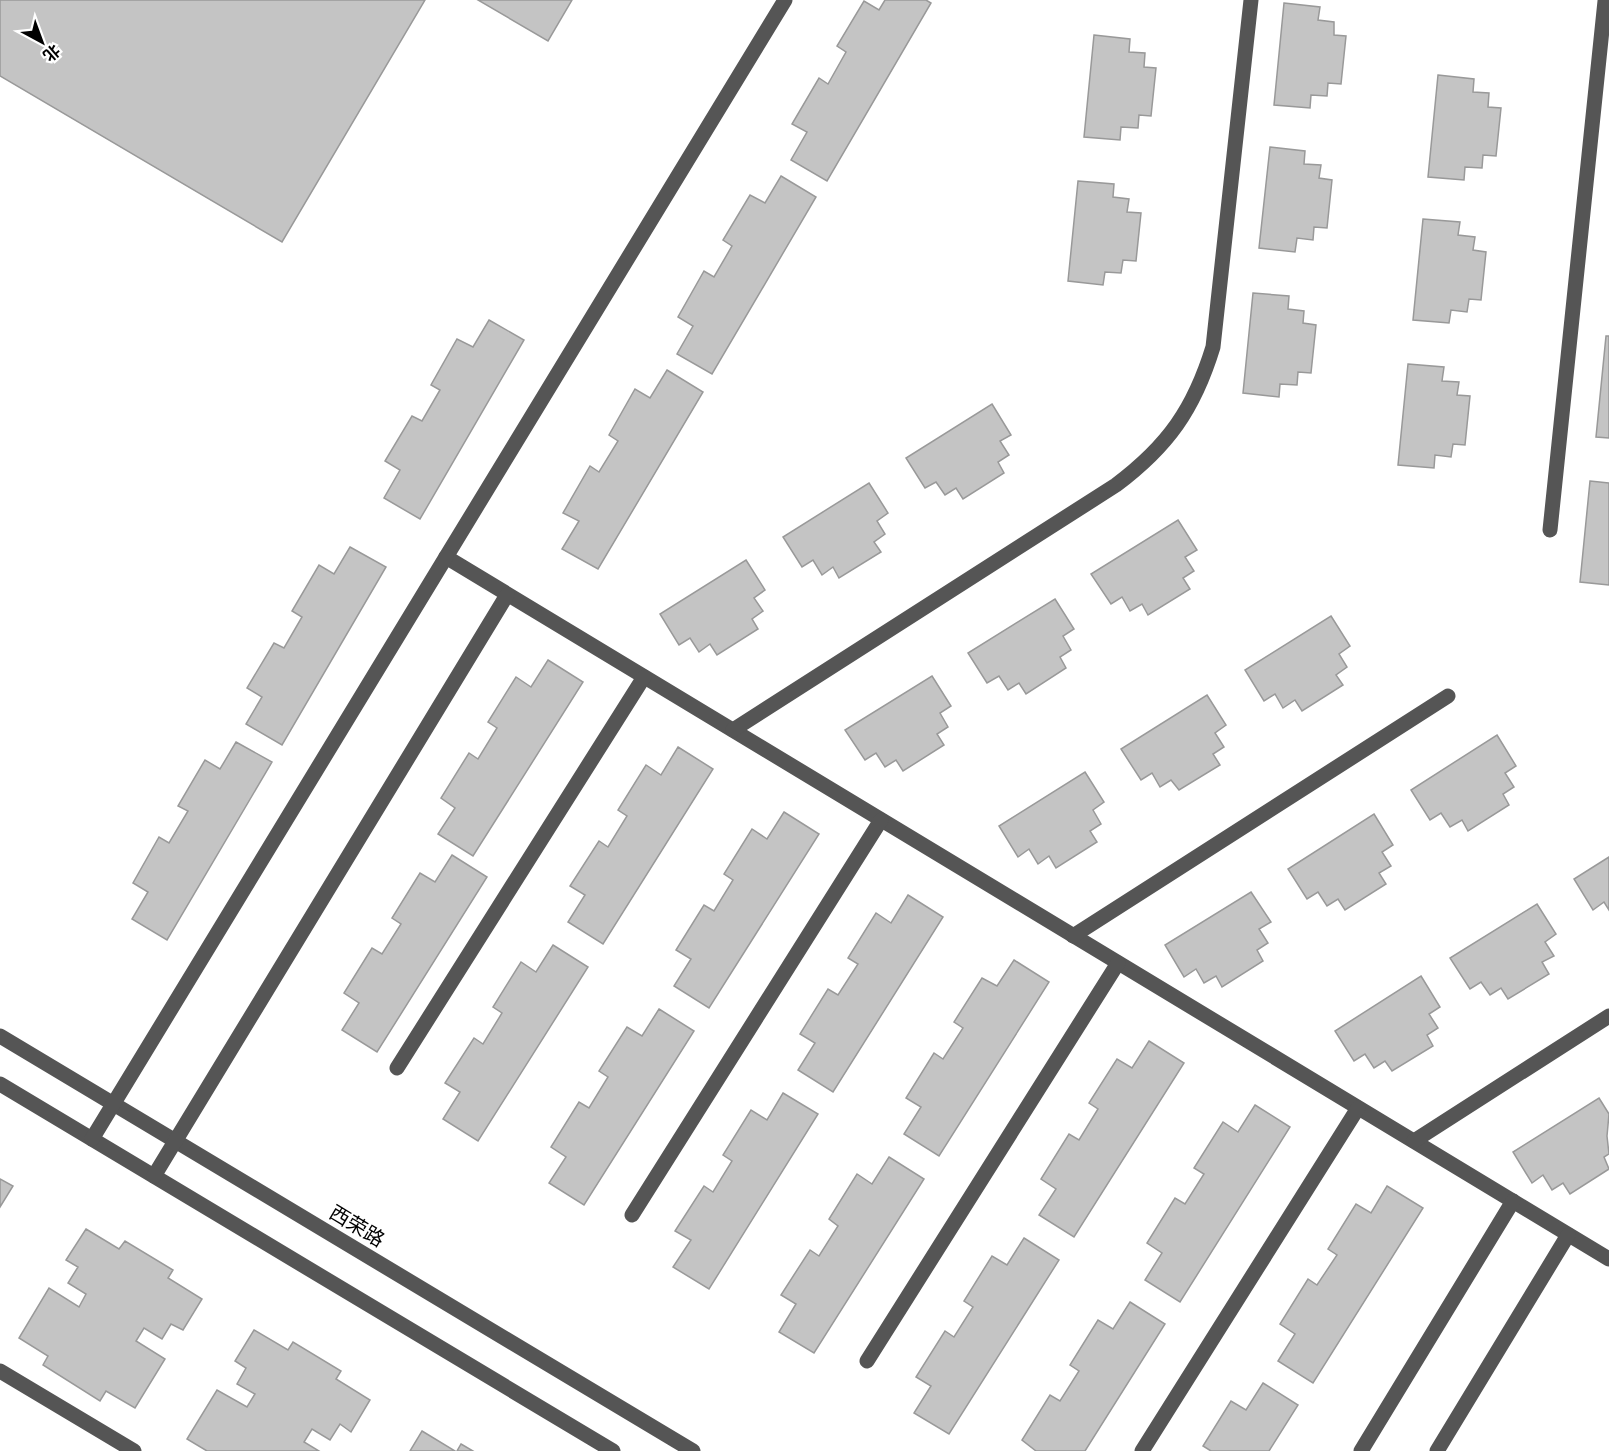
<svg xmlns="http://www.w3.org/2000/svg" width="1609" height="1451" font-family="Inter,'Noto Sans SC',sans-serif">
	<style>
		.building { fill: #c4c4c4; stroke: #999; stroke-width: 1.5 }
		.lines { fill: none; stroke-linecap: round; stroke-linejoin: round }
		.minor { stroke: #555; stroke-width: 15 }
		.labels { text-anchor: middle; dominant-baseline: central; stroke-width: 5; stroke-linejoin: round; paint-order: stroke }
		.street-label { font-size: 20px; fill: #000; stroke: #fff }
	</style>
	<rect width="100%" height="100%" fill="#fff"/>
	<!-- building -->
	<g class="building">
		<path d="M 0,0 L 425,0 L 282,242 L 0,76 Z"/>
		<path d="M 478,0 L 572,0 L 548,41 Z"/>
		<path d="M 885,0 L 926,0 L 931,3 L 827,181 L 791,160 L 807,132 L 792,124 L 819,78 L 828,84 L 846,52 L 837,46 L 864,1 L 879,10 Z"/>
		<path d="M 1284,3 L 1320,7 L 1318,20 L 1334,22 L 1334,35 L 1346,36 L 1341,84 L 1328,83 L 1327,96 L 1311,95 L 1310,108 L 1274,105 Z"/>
		<path d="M 1094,35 L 1130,39 L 1129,52 L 1145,53 L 1144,67 L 1156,68 L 1151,116 L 1139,115 L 1138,128 L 1121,127 L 1120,140 L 1084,137 Z"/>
		<path d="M 1438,75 L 1474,79 L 1473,92 L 1489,93 L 1488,107 L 1501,108 L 1496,156 L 1483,155 L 1482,168 L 1465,167 L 1464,180 L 1428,177 Z"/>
		<path d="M 1270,147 L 1305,151 L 1304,164 L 1321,165 L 1319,178 L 1332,180 L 1327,228 L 1314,227 L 1313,240 L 1297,238 L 1295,252 L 1259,248 Z"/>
		<path d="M 781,176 L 816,197 L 712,374 L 677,354 L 693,326 L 678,317 L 704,271 L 714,277 L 732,246 L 723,240 L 750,195 L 765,203 Z"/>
		<path d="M 1078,181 L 1114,184 L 1113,197 L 1129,199 L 1127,212 L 1141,213 L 1136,261 L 1123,260 L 1121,273 L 1105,272 L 1103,285 L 1068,281 Z"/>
		<path d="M 1423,219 L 1460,222 L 1458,235 L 1475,237 L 1473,250 L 1486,252 L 1481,300 L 1469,299 L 1467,312 L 1451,310 L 1449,323 L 1413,320 Z"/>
		<path d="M 1253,293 L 1289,296 L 1288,309 L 1304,311 L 1303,323 L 1316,325 L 1311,373 L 1298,372 L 1297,385 L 1280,384 L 1279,397 L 1243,393 Z"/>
		<path d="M 489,320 L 524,340 L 420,519 L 384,498 L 400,470 L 385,461 L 412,416 L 422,421 L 440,390 L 431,385 L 457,339 L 473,347 Z"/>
		<path d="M 1606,336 L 1609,336 L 1609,438 L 1596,437 Z"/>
		<path d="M 1408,364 L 1444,367 L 1442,381 L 1459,382 L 1457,395 L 1470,396 L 1465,445 L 1453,444 L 1451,457 L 1435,455 L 1434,468 L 1398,465 Z"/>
		<path d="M 667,370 L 703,392 L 598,569 L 562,549 L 579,521 L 563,513 L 590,466 L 599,472 L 618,441 L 609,435 L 635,389 L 650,398 Z"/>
		<path d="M 992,404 L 1011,435 L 1000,441 L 1009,455 L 998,462 L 1004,473 L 963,499 L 956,488 L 945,495 L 936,482 L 925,488 L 906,458 Z"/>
		<path d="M 1590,481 L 1609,483 L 1609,585 L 1580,582 Z"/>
		<path d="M 869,483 L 888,513 L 877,521 L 885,534 L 874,542 L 881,552 L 839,578 L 833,567 L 822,575 L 813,560 L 802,567 L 783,537 Z"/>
		<path d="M 1178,520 L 1197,550 L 1185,557 L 1194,571 L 1183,578 L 1190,589 L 1148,615 L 1142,604 L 1130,611 L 1122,597 L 1111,604 L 1091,574 Z"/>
		<path d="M 350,547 L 386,567 L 282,745 L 246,724 L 262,697 L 247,688 L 274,643 L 284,648 L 302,617 L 292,611 L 319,565 L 334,574 Z"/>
		<path d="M 746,560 L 765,590 L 754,598 L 763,611 L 752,619 L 758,629 L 717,655 L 710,644 L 699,652 L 690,638 L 679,645 L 660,614 Z"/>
		<path d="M 1055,599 L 1074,629 L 1063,636 L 1071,650 L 1060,657 L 1066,668 L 1026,694 L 1019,683 L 1008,690 L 999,676 L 987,683 L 968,653 Z"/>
		<path d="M 1331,616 L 1350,646 L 1339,654 L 1347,667 L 1336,675 L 1343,685 L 1302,711 L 1295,700 L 1283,708 L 1275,694 L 1264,701 L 1245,670 Z"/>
		<path d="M 548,660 L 583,682 L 473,856 L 438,834 L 455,808 L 441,798 L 469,753 L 478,759 L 497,728 L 488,722 L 516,677 L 531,687 Z"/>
		<path d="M 932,676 L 951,706 L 940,713 L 948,727 L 937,734 L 944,745 L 903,771 L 896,760 L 885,767 L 876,753 L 865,760 L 845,730 Z"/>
		<path d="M 1207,695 L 1226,725 L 1215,733 L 1224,747 L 1213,754 L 1220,765 L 1179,790 L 1171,780 L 1160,787 L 1152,773 L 1141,780 L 1121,749 Z"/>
		<path d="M 1497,735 L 1516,766 L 1505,773 L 1514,787 L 1503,794 L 1509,805 L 1468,831 L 1462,820 L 1450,827 L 1441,813 L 1430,820 L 1411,790 Z"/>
		<path d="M 236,742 L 272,762 L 167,940 L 132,919 L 148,892 L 133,883 L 159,837 L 169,843 L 188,811 L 178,806 L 205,760 L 220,769 Z"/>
		<path d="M 678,747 L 713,769 L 603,944 L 568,922 L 585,895 L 570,886 L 599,841 L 608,847 L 627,816 L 618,810 L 646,765 L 661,775 Z"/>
		<path d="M 1085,772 L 1104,802 L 1093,810 L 1101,824 L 1090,831 L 1097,842 L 1056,868 L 1049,856 L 1038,864 L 1029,849 L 1018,857 L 999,826 Z"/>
		<path d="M 784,812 L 819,834 L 709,1008 L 674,986 L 691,959 L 676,950 L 704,905 L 714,911 L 733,880 L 724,874 L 752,829 L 767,839 Z"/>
		<path d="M 1374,814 L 1393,845 L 1382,852 L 1391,866 L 1379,873 L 1386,884 L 1345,910 L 1338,899 L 1327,906 L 1318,892 L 1307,899 L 1288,869 Z"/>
		<path d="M 452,855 L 487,877 L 377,1052 L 342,1030 L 359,1003 L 344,993 L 372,948 L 382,954 L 401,924 L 392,918 L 420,873 L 435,882 Z"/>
		<path d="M 1609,857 L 1609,910 L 1604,902 L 1593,910 L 1574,879 Z"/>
		<path d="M 1251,892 L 1271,922 L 1259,929 L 1268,943 L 1257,950 L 1263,961 L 1222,987 L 1216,976 L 1204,983 L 1196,969 L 1184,977 L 1165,945 Z"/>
		<path d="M 908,895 L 943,917 L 833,1092 L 798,1070 L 815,1043 L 800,1034 L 828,989 L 838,995 L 858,964 L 848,958 L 876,913 L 891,923 Z"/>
		<path d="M 1537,904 L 1556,934 L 1545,942 L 1554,956 L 1542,962 L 1549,974 L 1508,999 L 1501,988 L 1490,995 L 1481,982 L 1470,989 L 1450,958 Z"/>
		<path d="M 553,945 L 588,967 L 478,1141 L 443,1119 L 460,1092 L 445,1083 L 474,1038 L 483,1044 L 502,1013 L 493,1007 L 521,962 L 536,972 Z"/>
		<path d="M 1014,960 L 1049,982 L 939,1156 L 904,1134 L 921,1107 L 906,1098 L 934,1053 L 943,1059 L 963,1028 L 954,1022 L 982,978 L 997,986 Z"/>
		<path d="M 1421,976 L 1440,1007 L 1429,1014 L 1438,1028 L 1427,1035 L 1433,1046 L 1392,1071 L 1385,1061 L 1374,1068 L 1365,1054 L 1354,1061 L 1335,1031 Z"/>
		<path d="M 659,1009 L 694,1031 L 584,1205 L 549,1183 L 566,1157 L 551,1147 L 579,1102 L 589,1108 L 608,1077 L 599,1071 L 627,1027 L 642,1036 Z"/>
		<path d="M 1149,1041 L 1184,1063 L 1074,1237 L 1039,1215 L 1056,1189 L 1041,1179 L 1069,1134 L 1079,1140 L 1098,1109 L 1089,1103 L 1117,1059 L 1132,1068 Z"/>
		<path d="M 783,1093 L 818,1114 L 709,1289 L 673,1267 L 691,1240 L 675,1231 L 704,1186 L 713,1192 L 732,1161 L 723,1155 L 751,1110 L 767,1120 Z"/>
		<path d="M 1599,1098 L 1609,1114 L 1607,1136 L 1609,1154 L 1604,1157 L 1609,1169 L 1570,1194 L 1563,1183 L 1552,1190 L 1543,1175 L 1532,1183 L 1513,1152 Z"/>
		<path d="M 1255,1105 L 1290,1127 L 1180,1302 L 1145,1280 L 1162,1253 L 1147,1243 L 1175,1198 L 1185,1204 L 1204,1174 L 1194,1168 L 1223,1122 L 1238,1132 Z"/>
		<path d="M 889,1157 L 924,1179 L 814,1353 L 779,1332 L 796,1304 L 781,1295 L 810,1250 L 819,1256 L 838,1226 L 829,1219 L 857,1174 L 872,1184 Z"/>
		<path d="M 0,1179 L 13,1186 L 0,1207 Z"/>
		<path d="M 1387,1186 L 1423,1208 L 1313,1383 L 1278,1361 L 1295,1334 L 1280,1324 L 1308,1279 L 1317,1285 L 1337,1255 L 1328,1249 L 1356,1204 L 1371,1213 Z"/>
		<path d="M 86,1229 L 119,1249 L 125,1241 L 173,1270 L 168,1278 L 202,1299 L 183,1330 L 171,1324 L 162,1339 L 144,1328 L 136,1341 L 165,1359 L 135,1408 L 106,1391 L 100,1401 L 43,1365 L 48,1356 L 19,1338 L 49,1288 L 79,1307 L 86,1294 L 68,1283 L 78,1267 L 66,1260 Z"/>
		<path d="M 1024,1238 L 1059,1260 L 949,1434 L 914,1413 L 931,1386 L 916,1377 L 945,1331 L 954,1337 L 973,1307 L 964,1301 L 992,1256 L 1007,1265 Z"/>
		<path d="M 1130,1302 L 1165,1324 L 1085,1451 L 1036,1451 L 1022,1440 L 1050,1395 L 1060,1401 L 1079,1371 L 1070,1365 L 1098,1320 L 1113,1329 Z"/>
		<path d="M 254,1330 L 288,1350 L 293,1342 L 341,1371 L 336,1379 L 370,1400 L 351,1432 L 340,1424 L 330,1440 L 312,1429 L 304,1442 L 319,1451 L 207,1451 L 187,1439 L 217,1390 L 247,1407 L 255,1394 L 237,1384 L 246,1368 L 235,1361 Z"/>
		<path d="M 1263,1383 L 1298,1405 L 1269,1451 L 1211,1451 L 1203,1446 L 1231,1401 L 1246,1410 Z"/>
		<path d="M 422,1431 L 455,1451 L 410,1451 Z"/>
		<path d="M 461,1444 L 473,1451 L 457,1451 Z"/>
	</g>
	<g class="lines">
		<!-- minor -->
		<g class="minor">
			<path d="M 785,0 L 446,557 L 1609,1259"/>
			<path d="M 1550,530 L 1605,1"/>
			<path d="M 733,730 L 1116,485 C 1168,446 1194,409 1213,347 L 1251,0"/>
			<path d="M 1073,936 L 1448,696"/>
			<path d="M 0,1036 L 693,1451"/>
			<path d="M 397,1068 L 644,677"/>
			<path d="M 0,1084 L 613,1451"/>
			<path d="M 92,1139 L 446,557"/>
			<path d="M 1414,1141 L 1609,1016"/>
			<path d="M 154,1176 L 507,595"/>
			<path d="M 632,1215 L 881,820"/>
			<path d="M 867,1361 L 1118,963"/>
			<path d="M 0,1371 L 134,1451"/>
			<path d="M 1142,1451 L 1358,1108"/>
			<path d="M 1361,1451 L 1513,1201"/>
			<path d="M 1437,1451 L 1568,1235"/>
		</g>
	</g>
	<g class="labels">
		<!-- street labels -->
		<g class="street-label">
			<text transform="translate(357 1226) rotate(31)">西荣路</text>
		</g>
	</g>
	<!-- north arrow -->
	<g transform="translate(42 42) rotate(139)" stroke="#ffffff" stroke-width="4.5" paint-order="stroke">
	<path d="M0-4.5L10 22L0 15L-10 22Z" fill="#000000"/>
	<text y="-9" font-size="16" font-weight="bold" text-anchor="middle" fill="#000000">北</text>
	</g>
</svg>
